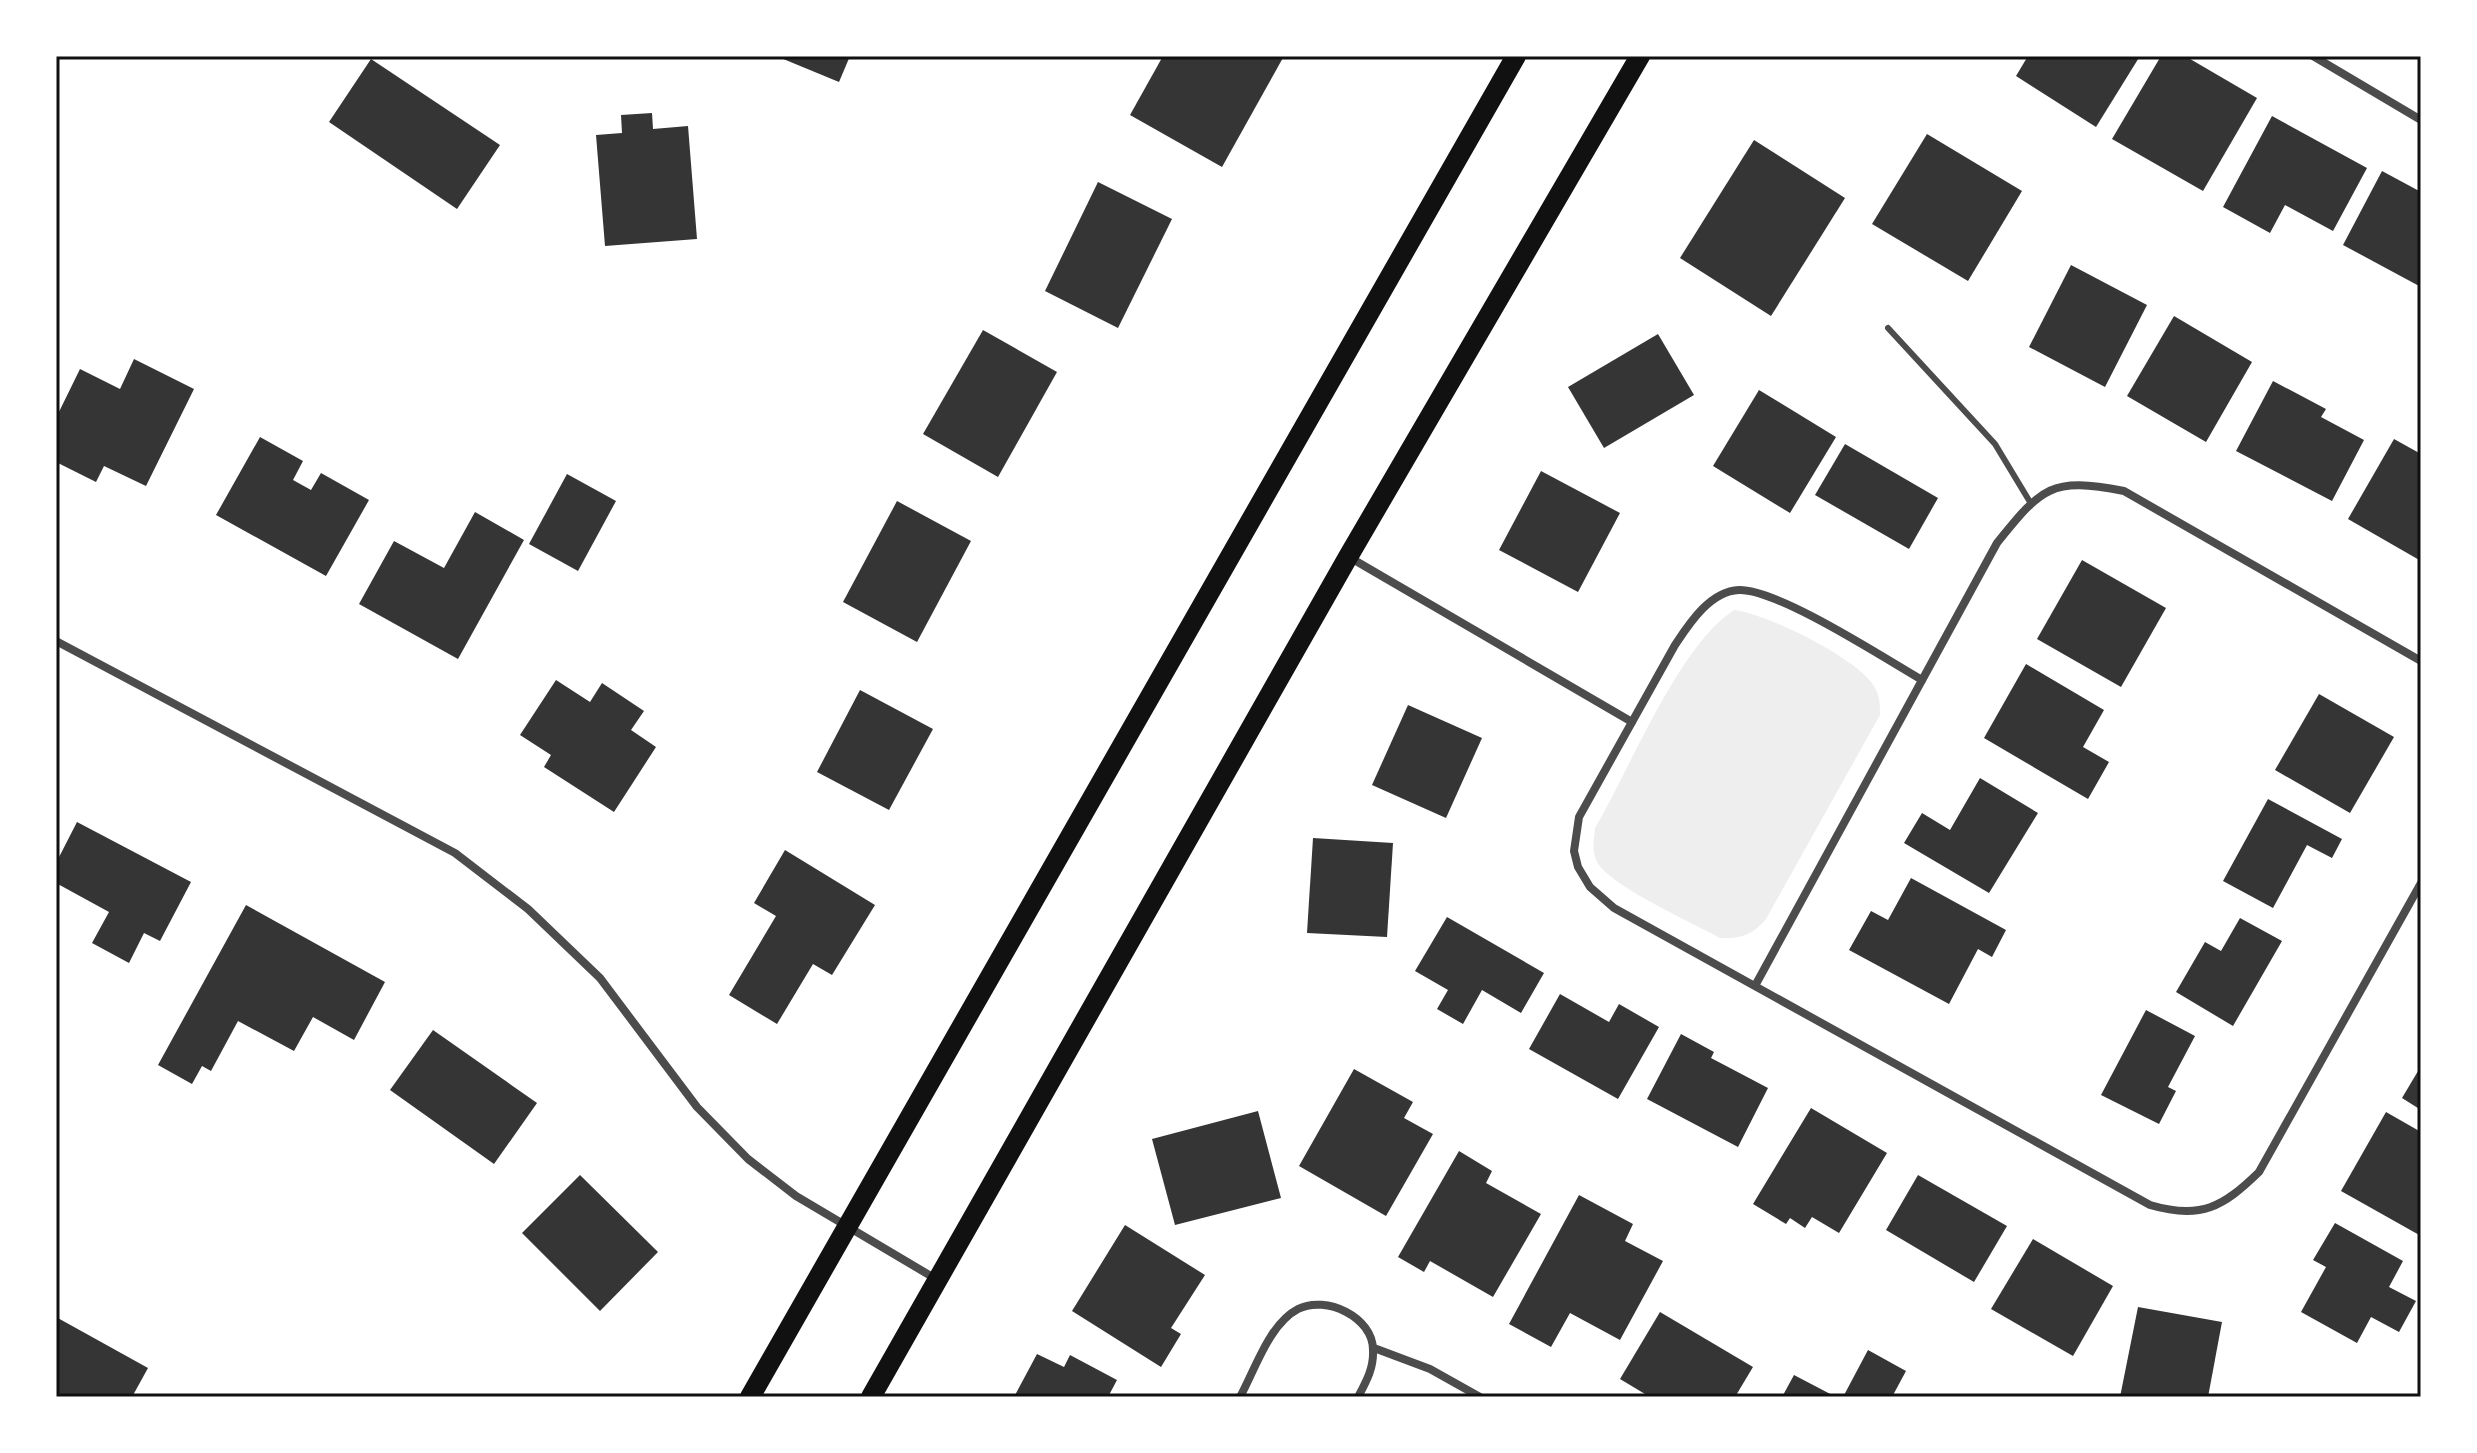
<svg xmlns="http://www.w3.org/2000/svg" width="2477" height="1453" font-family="'Playfair Display',serif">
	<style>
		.green { fill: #eee }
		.building { fill: #353535 }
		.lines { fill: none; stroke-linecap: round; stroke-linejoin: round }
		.service { stroke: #4c4c4c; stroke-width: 6 }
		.minor { stroke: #4c4c4c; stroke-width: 8 }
		.primary { stroke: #111; stroke-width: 20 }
		.neatline { fill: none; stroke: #111; stroke-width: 3 }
	</style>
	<rect width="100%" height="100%" fill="#fff"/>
	<!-- green -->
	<path class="green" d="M 1734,610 C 1765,613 1857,658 1874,686 C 1880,696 1880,704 1880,715 L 1766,919 C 1753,935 1740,939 1720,938 C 1691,922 1617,889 1599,865 C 1591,854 1594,841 1595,828 C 1630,769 1679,645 1734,610 Z"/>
	<!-- building -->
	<g class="building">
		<path d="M 776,56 L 850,56 L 839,82 Z"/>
		<path d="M 1163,56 L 1284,56 L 1222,167 L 1130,115 Z"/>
		<path d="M 2028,56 L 2140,56 L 2096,127 L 2016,76 Z"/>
		<path d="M 2161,56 L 2185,56 L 2257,98 L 2203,191 L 2112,139 Z"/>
		<path d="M 371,59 L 500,145 L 457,209 L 329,122 Z"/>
		<path d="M 652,113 L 653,129 L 688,126 L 697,239 L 605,246 L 596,135 L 622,133 L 621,115 Z"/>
		<path d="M 2272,116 L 2367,168 L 2333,231 L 2285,205 L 2270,233 L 2223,207 Z"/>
		<path d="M 1927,134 L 2022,191 L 1968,281 L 1872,224 Z"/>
		<path d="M 1754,140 L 1845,198 L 1771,316 L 1680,258 Z"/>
		<path d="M 2382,171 L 2421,192 L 2421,287 L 2343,245 Z"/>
		<path d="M 1098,182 L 1172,219 L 1118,328 L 1045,291 Z"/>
		<path d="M 2071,265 L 2147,305 L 2105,387 L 2029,347 Z"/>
		<path d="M 2174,316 L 2252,362 L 2206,442 L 2127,396 Z"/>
		<path d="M 983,330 L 1057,372 L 998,477 L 923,434 Z"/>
		<path d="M 1658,334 L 1694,395 L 1604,448 L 1568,387 Z"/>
		<path d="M 134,359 L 194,389 L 146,486 L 104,466 L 96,482 L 56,462 L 56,418 L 80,369 L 120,389 Z"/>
		<path d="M 2273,381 L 2326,409 L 2321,417 L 2364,440 L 2332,501 L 2236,451 Z"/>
		<path d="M 1759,390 L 1836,437 L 1790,513 L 1713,466 Z"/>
		<path d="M 260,437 L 303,461 L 293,480 L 311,490 L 321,473 L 369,500 L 326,576 L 216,515 Z"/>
		<path d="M 2394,439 L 2421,454 L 2421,561 L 2348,519 Z"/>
		<path d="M 1845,444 L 1938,498 L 1909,549 L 1815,495 Z"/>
		<path d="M 1541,471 L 1620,513 L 1578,592 L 1499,550 Z"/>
		<path d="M 567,474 L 616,501 L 578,571 L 529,544 Z"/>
		<path d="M 897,501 L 971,541 L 917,642 L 843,602 Z"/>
		<path d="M 475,512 L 524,540 L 458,659 L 359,604 L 394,541 L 444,568 Z"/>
		<path d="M 2082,560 L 2166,608 L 2121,687 L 2037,639 Z"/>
		<path d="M 2026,664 L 2104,710 L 2083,747 L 2109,762 L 2088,799 L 1984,738 Z"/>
		<path d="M 556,680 L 590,702 L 602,683 L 644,711 L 631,730 L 656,747 L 614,812 L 544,767 L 551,755 L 520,735 Z"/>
		<path d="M 860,690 L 933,729 L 889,810 L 817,772 Z"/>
		<path d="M 2319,694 L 2394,737 L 2350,813 L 2275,770 Z"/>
		<path d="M 1408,705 L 1482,738 L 1446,818 L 1372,785 Z"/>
		<path d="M 1980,778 L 2038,813 L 1989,893 L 1904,843 L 1922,813 L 1950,830 Z"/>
		<path d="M 2268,799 L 2342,839 L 2332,858 L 2307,845 L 2273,908 L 2223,881 Z"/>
		<path d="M 77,822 L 191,882 L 160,941 L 144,933 L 129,963 L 92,943 L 109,912 L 56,883 L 56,863 Z"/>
		<path d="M 1313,838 L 1393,843 L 1387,937 L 1307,933 Z"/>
		<path d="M 785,850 L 875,905 L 832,975 L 813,964 L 777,1024 L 729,995 L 776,916 L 754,903 Z"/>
		<path d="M 1911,878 L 2006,930 L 1992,957 L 1978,949 L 1949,1004 L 1849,950 L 1871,911 L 1888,920 Z"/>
		<path d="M 246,905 L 385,982 L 354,1040 L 313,1017 L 294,1051 L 238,1021 L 211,1071 L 202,1066 L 192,1084 L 158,1065 Z"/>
		<path d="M 1447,917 L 1544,973 L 1521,1013 L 1482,990 L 1463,1024 L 1437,1009 L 1448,990 L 1415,971 Z"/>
		<path d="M 2240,918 L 2282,941 L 2233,1026 L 2176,992 L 2205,942 L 2221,951 Z"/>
		<path d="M 1560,994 L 1609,1022 L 1619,1004 L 1659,1027 L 1618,1099 L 1529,1049 Z"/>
		<path d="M 2146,1010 L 2195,1036 L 2168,1087 L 2176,1091 L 2159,1124 L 2101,1095 Z"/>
		<path d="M 433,1030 L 537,1103 L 494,1164 L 390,1090 Z"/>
		<path d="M 1681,1034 L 1714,1052 L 1711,1058 L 1768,1088 L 1738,1147 L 1647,1099 Z"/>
		<path d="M 2421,1066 L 2421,1110 L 2402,1098 Z"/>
		<path d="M 1354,1069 L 1413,1102 L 1404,1118 L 1433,1134 L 1386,1216 L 1299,1166 Z"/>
		<path d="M 1811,1108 L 1887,1153 L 1839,1233 L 1812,1217 L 1805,1228 L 1790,1218 L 1786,1224 L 1753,1204 Z"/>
		<path d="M 1258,1111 L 1281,1198 L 1175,1225 L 1152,1139 Z"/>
		<path d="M 2386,1112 L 2421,1132 L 2421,1236 L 2341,1191 Z"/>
		<path d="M 1459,1151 L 1492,1171 L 1486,1183 L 1541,1214 L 1493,1297 L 1430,1261 L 1424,1272 L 1398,1257 Z"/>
		<path d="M 580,1175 L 658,1252 L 600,1311 L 522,1233 Z"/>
		<path d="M 1918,1175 L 2007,1226 L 1974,1282 L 1886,1230 Z"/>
		<path d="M 1579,1195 L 1633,1224 L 1625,1241 L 1663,1261 L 1620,1340 L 1570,1313 L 1551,1347 L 1509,1324 Z"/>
		<path d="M 2335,1223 L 2403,1261 L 2389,1287 L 2416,1301 L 2399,1332 L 2371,1317 L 2357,1343 L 2301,1312 L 2326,1267 L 2313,1260 Z"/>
		<path d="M 1125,1225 L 1205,1275 L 1171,1328 L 1181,1334 L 1161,1367 L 1072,1311 Z"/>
		<path d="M 2033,1239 L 2113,1286 L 2073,1356 L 1991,1309 Z"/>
		<path d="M 2138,1307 L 2222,1322 L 2208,1397 L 2120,1397 Z"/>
		<path d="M 1660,1312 L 1753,1367 L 1735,1397 L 1650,1397 L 1620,1379 Z"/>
		<path d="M 56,1317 L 148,1368 L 132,1397 L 56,1397 Z"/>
		<path d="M 1868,1350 L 1906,1371 L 1892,1397 L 1843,1397 Z"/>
		<path d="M 1037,1354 L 1064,1367 L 1070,1355 L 1117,1380 L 1108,1397 L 1014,1397 Z"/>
		<path d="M 1794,1375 L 1836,1397 L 1782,1397 Z"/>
	</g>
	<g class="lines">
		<!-- service -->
		<path class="service" d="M 1888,328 L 1995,444 L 2030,502"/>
		<!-- minor -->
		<g class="minor">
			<path d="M 2313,56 L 2421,120"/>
			<path d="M 1349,557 L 1632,722"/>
			<path d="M 56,641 L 455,853 L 528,909 L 600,978 L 697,1107 L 748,1159 L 796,1196 L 936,1279"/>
			<path d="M 1922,680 C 1884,658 1778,589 1739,590 C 1710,591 1689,624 1675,645 L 1579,817 L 1574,851 L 1578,867 L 1590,887 L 1614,908 L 2150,1205 C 2201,1220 2223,1207 2259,1172 L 2421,883"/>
			<path d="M 1756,984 L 1997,543 C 2042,487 2051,477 2124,491 L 2421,661"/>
			<path d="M 1374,1348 L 1430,1369 L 1480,1397"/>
			<path d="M 1240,1397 C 1255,1370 1269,1324 1298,1309 C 1326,1295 1373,1317 1373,1350 C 1374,1368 1366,1382 1358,1397"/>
		</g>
		<!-- primary -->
		<g class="primary">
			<path d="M 750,1397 L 1516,56"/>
			<path d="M 871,1397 L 1348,557 L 1640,56"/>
		</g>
	</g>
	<!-- border -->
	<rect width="2477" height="1453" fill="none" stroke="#ffffff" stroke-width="116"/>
	<rect x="58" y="58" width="2361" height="1337" class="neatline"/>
</svg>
